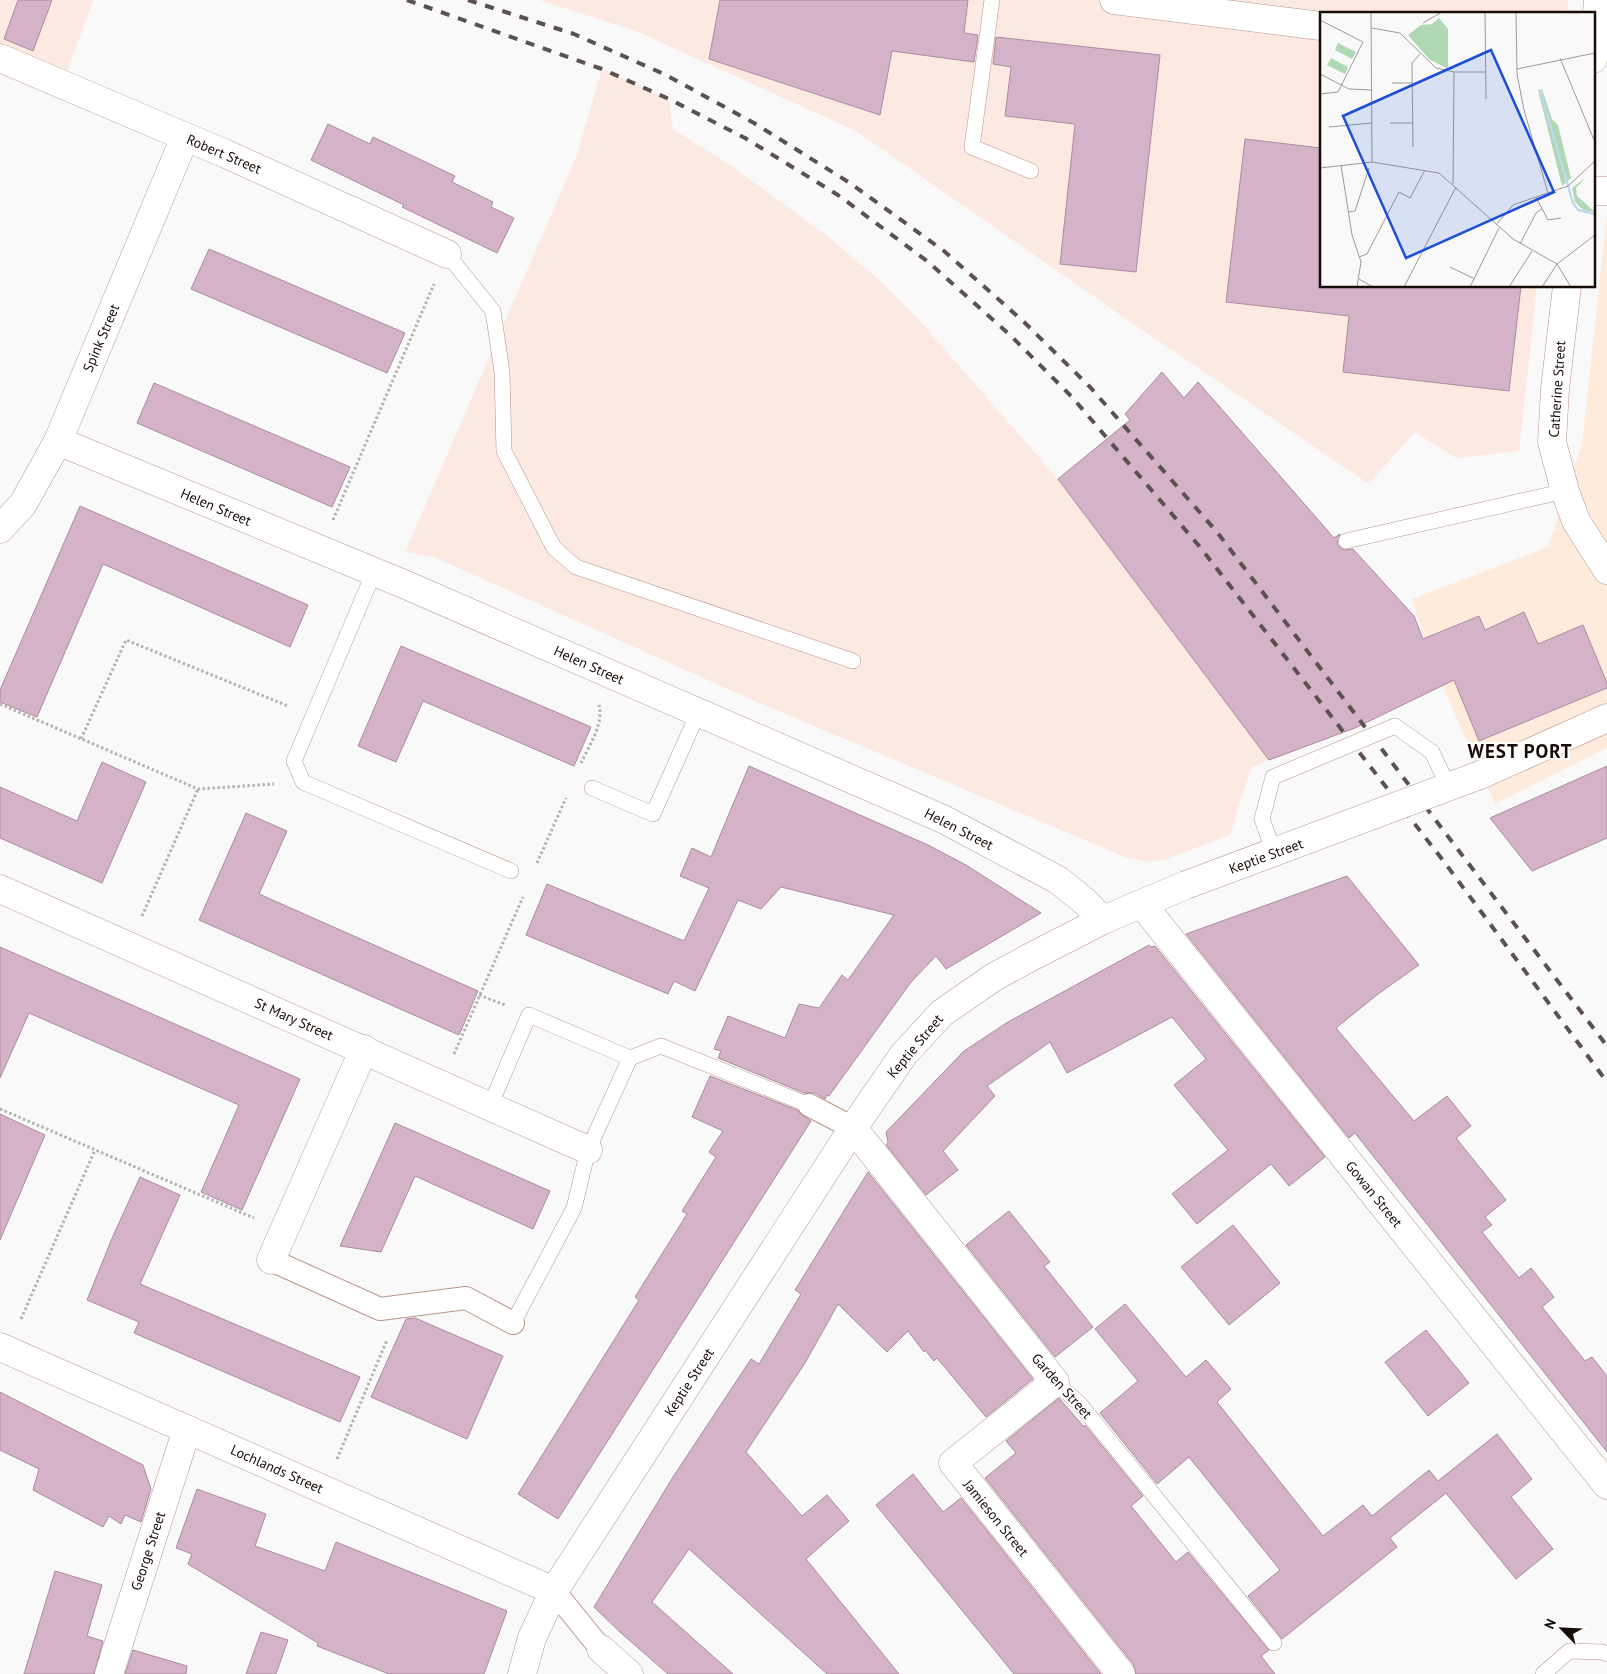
<svg xmlns="http://www.w3.org/2000/svg" width="1607" height="1674" font-family="'PT Sans',sans-serif">
	<style>
		.commercial { fill: #ffebdb }
		.built { fill: #fce9e2 }
		.building { fill: #d4b2c7; stroke: #ab8b9f }
		.lines { fill: none; stroke-linecap: round; stroke-linejoin: round }
		.service-casing { stroke: #ba9588; stroke-width: 16 }
		.pedestrian-casing { stroke: #ba9588; stroke-width: 24 }
		.minor-casing { stroke: #ba9588; stroke-width: 29 }
		.tertiary-casing { stroke: #ba9588; stroke-width: 29 }
		.secondary-casing { stroke: #ba9588; stroke-width: 29 }
		.path { stroke: #b6b2b0; stroke-width: 3; stroke-dasharray: 2.5 2.5; stroke-linecap: butt }
		.service { stroke: #fff; stroke-width: 15 }
		.pedestrian { stroke: #fff; stroke-width: 22 }
		.minor { stroke: #fff; stroke-width: 28 }
		.tertiary { stroke: #fff; stroke-width: 28 }
		.secondary { stroke: #fff; stroke-width: 28 }
		.rail { stroke: #5b524f; stroke-width: 4; stroke-dasharray: 9 9; stroke-linecap: butt }
		.service-bridge-casing { stroke: #ba9588; stroke-width: 16; stroke-linecap: butt }
		.secondary-bridge-casing { stroke: #ba9588; stroke-width: 29; stroke-linecap: butt }
		.service-bridge { stroke: #fff; stroke-width: 15 }
		.secondary-bridge { stroke: #fff; stroke-width: 28 }
		.labels { text-anchor: middle; dominant-baseline: central; stroke-width: 4; stroke-linejoin: round; paint-order: stroke }
		.street-label { font-size: 14px; fill: #190c08; stroke: #fff }
		.district-label { font-size: 19px; font-weight: bold; letter-spacing: 1px; fill: #190c08; stroke: #fff }
		.inset-river { fill: none; stroke: #c2d5f1; stroke-width: 2.5 }
		.inset-road { fill: none; stroke: #9f9a99; stroke-width: 1 }
		.view { fill: #1d4ed8; fill-opacity: 0.15; stroke: #1d4ed8; stroke-width: 2.5 }
		.inset-edge { fill: none; stroke: #190c08; stroke-width: 2.5 }
	</style>
	<rect width="100%" height="100%" fill="#f9f9f9"/>
	<!-- commercial -->
	<path class="commercial" d="M 1607,214 L 1607,748 L 1495,804 L 1446,694 L 1425,641 L 1412,599 L 1548,547 L 1582,444 Z"/>
	<!-- built -->
	<g class="built">
		<path d="M 0,0 L 93,0 L 66,75 L 0,46 Z"/>
		<path d="M 539,0 L 1568,0 L 1567,14 L 1321,14 L 1321,286 L 1537,286 L 1519,451 L 1456,458 L 1415,432 L 1369,484 L 1135,325 L 856,131 L 636,31 Z"/>
		<path d="M 602,69 L 669,99 L 673,129 L 730,165 L 830,238 L 879,280 L 920,321 L 1058,479 L 1269,760 L 1251,768 L 1230,835 L 1167,859 L 1149,862 L 1125,857 L 750,699 L 434,557 L 405,552 L 577,155 Z"/>
	</g>
	<!-- building -->
	<g class="building">
		<path d="M 18,0 L 52,0 L 33,51 L 4,39 Z"/>
		<path d="M 720,0 L 968,0 L 964,33 L 978,35 L 974,62 L 892,51 L 880,115 L 709,59 Z"/>
		<path d="M 996,37 L 1160,55 L 1136,272 L 1060,264 L 1075,124 L 1005,116 L 1011,67 L 993,64 Z"/>
		<path d="M 328,124 L 370,144 L 373,137 L 455,176 L 452,182 L 493,202 L 491,207 L 514,218 L 497,253 L 402,207 L 404,205 L 311,160 Z"/>
		<path d="M 1245,139 L 1321,148 L 1321,286 L 1521,286 L 1509,391 L 1343,372 L 1349,316 L 1226,302 Z"/>
		<path d="M 209,249 L 405,333 L 387,373 L 191,289 Z"/>
		<path d="M 1162,372 L 1184,398 L 1198,382 L 1334,538 L 1340,534 L 1337,543 L 1340,548 L 1344,550 L 1353,549 L 1414,616 L 1423,639 L 1479,616 L 1485,630 L 1524,612 L 1538,644 L 1583,625 L 1607,683 L 1607,688 L 1479,741 L 1454,680 L 1355,728 L 1269,760 L 1058,479 L 1130,420 L 1125,414 Z"/>
		<path d="M 154,383 L 350,467 L 332,507 L 137,423 Z"/>
		<path d="M 80,506 L 308,605 L 290,647 L 103,564 L 37,717 L 0,702 L 0,690 Z"/>
		<path d="M 401,646 L 591,727 L 574,766 L 423,701 L 396,762 L 358,746 Z"/>
		<path d="M 102,762 L 146,782 L 102,883 L 0,838 L 0,787 L 77,821 Z"/>
		<path d="M 749,766 L 928,845 L 966,865 L 1041,913 L 946,969 L 936,956 L 911,982 L 829,1096 L 827,1095 L 825,1099 L 815,1093 L 804,1093 L 718,1058 L 721,1051 L 714,1049 L 728,1016 L 785,1038 L 799,1004 L 819,1008 L 842,975 L 848,980 L 894,915 L 781,887 L 761,909 L 738,900 L 695,991 L 674,981 L 668,994 L 526,935 L 547,884 L 684,941 L 709,888 L 680,876 L 692,848 L 711,857 Z"/>
		<path d="M 1607,766 L 1607,838 L 1532,871 L 1490,818 Z"/>
		<path d="M 246,813 L 287,831 L 259,894 L 478,991 L 459,1035 L 199,920 Z"/>
		<path d="M 1347,876 L 1419,965 L 1378,994 L 1336,1028 L 1414,1121 L 1447,1096 L 1471,1126 L 1456,1138 L 1506,1200 L 1485,1217 L 1492,1225 L 1482,1232 L 1519,1278 L 1531,1268 L 1554,1297 L 1542,1307 L 1585,1361 L 1592,1357 L 1607,1376 L 1607,1452 L 1355,1133 L 1349,1138 L 1186,934 Z"/>
		<path d="M 1149,945 L 1151,947 L 1155,946 L 1325,1157 L 1289,1186 L 1271,1164 L 1197,1224 L 1172,1194 L 1228,1150 L 1174,1085 L 1206,1059 L 1172,1017 L 1067,1073 L 1050,1042 L 987,1086 L 995,1096 L 943,1151 L 958,1170 L 926,1195 L 886,1145 L 888,1142 L 886,1132 L 964,1051 L 1008,1022 Z"/>
		<path d="M 0,947 L 300,1079 L 242,1210 L 201,1192 L 239,1105 L 29,1013 L 0,1078 Z"/>
		<path d="M 710,1076 L 797,1110 L 803,1116 L 811,1121 L 558,1519 L 518,1494 L 639,1300 L 635,1297 L 687,1214 L 682,1211 L 716,1157 L 709,1152 L 723,1131 L 692,1117 Z"/>
		<path d="M 0,1114 L 45,1135 L 0,1240 Z"/>
		<path d="M 395,1123 L 550,1191 L 533,1229 L 415,1176 L 381,1252 L 340,1246 Z"/>
		<path d="M 868,1172 L 1033,1379 L 986,1417 L 937,1358 L 934,1361 L 925,1350 L 924,1352 L 908,1331 L 887,1352 L 838,1304 L 805,1363 L 746,1452 L 802,1516 L 827,1495 L 849,1521 L 806,1559 L 899,1674 L 827,1674 L 689,1549 L 652,1602 L 733,1674 L 668,1674 L 621,1633 L 594,1607 L 673,1477 L 751,1359 L 759,1364 L 801,1294 L 795,1290 Z"/>
		<path d="M 140,1177 L 180,1195 L 140,1284 L 360,1377 L 340,1422 L 134,1333 L 139,1322 L 87,1300 L 113,1236 Z"/>
		<path d="M 1009,1211 L 1050,1262 L 1044,1266 L 1093,1327 L 1055,1357 L 966,1245 Z"/>
		<path d="M 1233,1225 L 1280,1283 L 1229,1325 L 1181,1267 Z"/>
		<path d="M 1125,1304 L 1186,1377 L 1206,1360 L 1231,1389 L 1217,1402 L 1323,1536 L 1363,1505 L 1372,1516 L 1429,1470 L 1438,1481 L 1497,1434 L 1532,1479 L 1511,1497 L 1553,1549 L 1516,1579 L 1446,1493 L 1390,1538 L 1397,1547 L 1282,1639 L 1248,1596 L 1280,1570 L 1189,1457 L 1157,1484 L 1100,1413 L 1138,1381 L 1095,1329 Z"/>
		<path d="M 415,1318 L 503,1356 L 467,1439 L 371,1397 L 406,1319 Z"/>
		<path d="M 1426,1330 L 1469,1383 L 1428,1416 L 1385,1362 Z"/>
		<path d="M 0,1392 L 143,1465 L 151,1489 L 141,1522 L 125,1515 L 121,1524 L 109,1516 L 103,1527 L 33,1490 L 39,1469 L 0,1450 Z"/>
		<path d="M 1059,1398 L 1084,1427 L 1085,1425 L 1143,1496 L 1131,1506 L 1176,1562 L 1188,1552 L 1269,1650 L 1261,1656 L 1275,1674 L 1136,1674 L 1133,1664 L 985,1478 L 1016,1453 L 1006,1441 Z"/>
		<path d="M 913,1474 L 943,1512 L 961,1498 L 1101,1674 L 1014,1674 L 876,1505 Z"/>
		<path d="M 197,1489 L 266,1514 L 255,1546 L 325,1571 L 336,1542 L 507,1611 L 484,1674 L 389,1674 L 317,1646 L 318,1643 L 188,1564 L 192,1554 L 176,1548 Z"/>
		<path d="M 55,1571 L 102,1585 L 87,1636 L 103,1641 L 94,1674 L 24,1674 Z"/>
		<path d="M 261,1632 L 288,1640 L 276,1674 L 246,1674 Z"/>
		<path d="M 133,1650 L 187,1666 L 186,1674 L 125,1674 Z"/>
	</g>
	<g class="lines">
		<defs>
			<g id="service">
				<path d="M 992,0 L 972,147 L 1031,171"/>
				<path d="M 447,254 L 493,311 L 502,372 L 504,451 L 554,548 L 576,567 L 853,661"/>
				<path d="M 1346,541 L 1565,491"/>
				<path d="M 374,572 L 294,761 L 303,782 L 511,871"/>
				<path d="M 592,788 L 653,814 L 698,713"/>
				<path d="M 630,1058 L 661,1046 L 809,1105"/>
				<path d="M 490,1106 L 529,1015 L 630,1058 L 588,1150 L 574,1208 L 513,1323"/>
				<path d="M 1055,1382 L 1079,1403 L 1274,1643"/>
				<path d="M 1543,1674 L 1569,1651 L 1602,1652 L 1607,1654"/>
			</g>
			<g id="pedestrian">
				<path d="M 809,1105 L 853,1128"/>
				<path d="M 271,1260 L 380,1309 L 466,1298 L 513,1323"/>
				<path d="M 554,1591 L 601,1649"/>
			</g>
			<g id="minor">
				<path d="M 1114,0 L 1321,26"/>
				<path d="M 0,58 L 226,154 L 447,254"/>
				<path d="M 1593,191 L 1607,191"/>
				<path d="M 0,529 L 23,504 L 58,441 L 185,137"/>
				<path d="M 0,889 L 588,1150"/>
				<path d="M 1142,904 L 1607,1485"/>
				<path d="M 853,1128 L 1055,1382 L 953,1463 L 1121,1674"/>
				<path d="M 271,1260 L 364,1049"/>
				<path d="M 601,1649 L 629,1674"/>
				<path d="M 109,1674 L 187,1429"/>
			</g>
			<g id="tertiary">
				<path d="M 1593,59 L 1598,0"/>
				<path d="M 1567,286 L 1555,389 L 1552,442 L 1565,491 L 1576,521 L 1607,570"/>
				<path d="M 58,441 L 406,585 L 943,819 L 1058,880 L 1083,900 L 1103,920"/>
			</g>
			<g id="secondary">
				<path d="M 1480,775 L 1607,718"/>
				<path d="M 0,1347 L 554,1591"/>
				<path d="M 522,1674 L 532,1638 L 554,1591 L 853,1128 L 904,1054 L 942,1013 L 994,977 L 1027,959 L 1103,920 L 1186,885"/>
			</g>
		</defs>
		<!-- service casing -->
		<use href="#service" class="service-casing"/>
		<!-- pedestrian casing -->
		<use href="#pedestrian" class="pedestrian-casing"/>
		<!-- minor casing -->
		<use href="#minor" class="minor-casing"/>
		<!-- tertiary casing -->
		<use href="#tertiary" class="tertiary-casing"/>
		<!-- secondary casing -->
		<use href="#secondary" class="secondary-casing"/>
		<!-- path -->
		<g class="path">
			<path d="M 333,520 L 434,284"/>
			<path d="M 0,704 L 198,789 L 274,784"/>
			<path d="M 81,739 L 126,640 L 288,706"/>
			<path d="M 581,763 C 589,746 604,724 599,705"/>
			<path d="M 537,863 L 566,798"/>
			<path d="M 142,916 L 198,789"/>
			<path d="M 479,995 L 505,1005"/>
			<path d="M 454,1054 L 523,897"/>
			<path d="M 0,1109 L 254,1218"/>
			<path d="M 21,1319 L 95,1150"/>
			<path d="M 337,1459 L 387,1340"/>
		</g>
		<!-- service -->
		<use href="#service" class="service"/>
		<!-- pedestrian -->
		<use href="#pedestrian" class="pedestrian"/>
		<!-- minor -->
		<use href="#minor" class="minor"/>
		<!-- tertiary -->
		<use href="#tertiary" class="tertiary"/>
		<!-- secondary -->
		<use href="#secondary" class="secondary"/>
		<!-- rail -->
		<g class="rail">
			<path d="M 407,0 L 602,69 L 669,99 L 745,138 L 838,195 L 927,261 L 1010,335 L 1072,397 L 1200,547 L 1445,863 L 1607,1082"/>
			<path d="M 468,0 L 574,34 L 666,75 L 754,123 L 850,183 L 944,251 L 1024,322 L 1090,387 L 1217,532 L 1607,1046"/>
		</g>
		<defs>
			<path id="service-bridge" d="M 1274,853 L 1262,819 L 1273,777 L 1395,726 L 1432,752 L 1448,786"/>
			<path id="secondary-bridge" d="M 1186,885 L 1480,775"/>
		</defs>
		<!-- service-bridge casing -->
		<use href="#service-bridge" class="service-bridge-casing"/>
		<!-- secondary-bridge casing -->
		<use href="#secondary-bridge" class="secondary-bridge-casing"/>
		<!-- service-bridge -->
		<use href="#service-bridge" class="service-bridge"/>
		<!-- secondary-bridge -->
		<use href="#secondary-bridge" class="secondary-bridge"/>
	</g>
	<g class="labels">
		<!-- street labels -->
		<g class="street-label">
			<text transform="translate(224 154) rotate(23)">Robert Street</text>
			<text transform="translate(101 338) rotate(-67)">Spink Street</text>
			<text transform="translate(1557 389) rotate(-86)">Catherine Street</text>
			<text transform="translate(216 507) rotate(23)">Helen Street</text>
			<text transform="translate(589 665) rotate(24)">Helen Street</text>
			<text transform="translate(959 829) rotate(27)">Helen Street</text>
			<text transform="translate(1266 856) rotate(-20)">Keptie Street</text>
			<text transform="translate(294 1019) rotate(24)">St Mary Street</text>
			<text transform="translate(915 1046) rotate(-50)">Keptie Street</text>
			<text transform="translate(1374 1194) rotate(51)">Gowan Street</text>
			<text transform="translate(689 1382) rotate(-57)">Keptie Street</text>
			<text transform="translate(1062 1386) rotate(48)">Garden Street</text>
			<text transform="translate(277 1469) rotate(24)">Lochlands Street</text>
			<text transform="translate(996 1518) rotate(51)">Jamieson Street</text>
			<text transform="translate(148 1551) rotate(-72)">George Street</text>
		</g>
		<!-- district labels -->
		<g class="district-label">
			<text x="1520" y="751">WEST PORT</text>
		</g>
	</g>
	<!-- overview -->
	<g transform="translate(1320 12)">
		<rect width="275" height="275" fill="#f9f9f9"/>
		<path d="M 119,6 L 128,17 L 128,57 L 109,47 L 88,23 L 101,13 L 112,12 ZM 18,31 L 36,40 L 32,47 L 15,38 ZM 11,46 L 28,55 L 25,62 L 7,53 ZM 222,77 L 232,107 L 238,113 L 251,166 L 242,174 L 218,78 ZM 265,166 L 256,176 L 257,184 L 275,200 L 263,198 L 255,190 L 252,176 Z" fill="#b0d9b3"/>
		<path class="inset-river" d="M 220,78 L 253,191 L 258,198 L 275,202"/>
		<path class="inset-road" d="M 51,0 L 52,150M 135,0 L 151,0M 165,0 L 166,87M 196,0 L 197,62 L 204,98 L 228,181M 0,8 L 43,30 L 18,80 L 0,82M 103,11 L 122,0M 52,16 L 80,21 L 116,56 L 134,60 L 166,60M 240,46 L 274,128M 197,57 L 275,41M 0,62 L 29,77 L 52,78M 72,71 L 92,71M 70,111 L 93,111M 9,115 L 52,111M 93,135 L 92,51 L 100,42M 21,153 L 32,223 L 41,250 L 37,275M 0,156 L 52,150 L 119,161 L 193,227 L 237,252M 133,172 L 134,60M 216,185 L 228,208 L 241,206M 28,200 L 35,199 L 49,156M 176,213 L 193,193 L 248,174 L 275,149M 200,232 L 216,201 L 222,197M 39,245 L 47,242 L 79,180 L 90,186 L 105,158M 237,252 L 251,275M 130,255 L 155,267M 39,267 L 53,275M 84,275 L 136,175M 150,275 L 179,216M 189,275 L 212,239M 222,275 L 237,252 L 275,223"/>
		<path class="view" d="M 171,38 L 234,180 L 86,246 L 23,104 Z"/>
		<rect width="275" height="275" class="inset-edge"/>
	</g>
	<!-- north arrow -->
	<g transform="translate(1562 1629) rotate(294)" stroke="#ffffff" stroke-width="4" paint-order="stroke">
	<path d="M0-4L9 19L0 12L-9 19Z" fill="#190c08"/>
	<text y="-8" font-size="14" font-weight="bold" text-anchor="middle" fill="#190c08">N</text>
	</g>
</svg>
